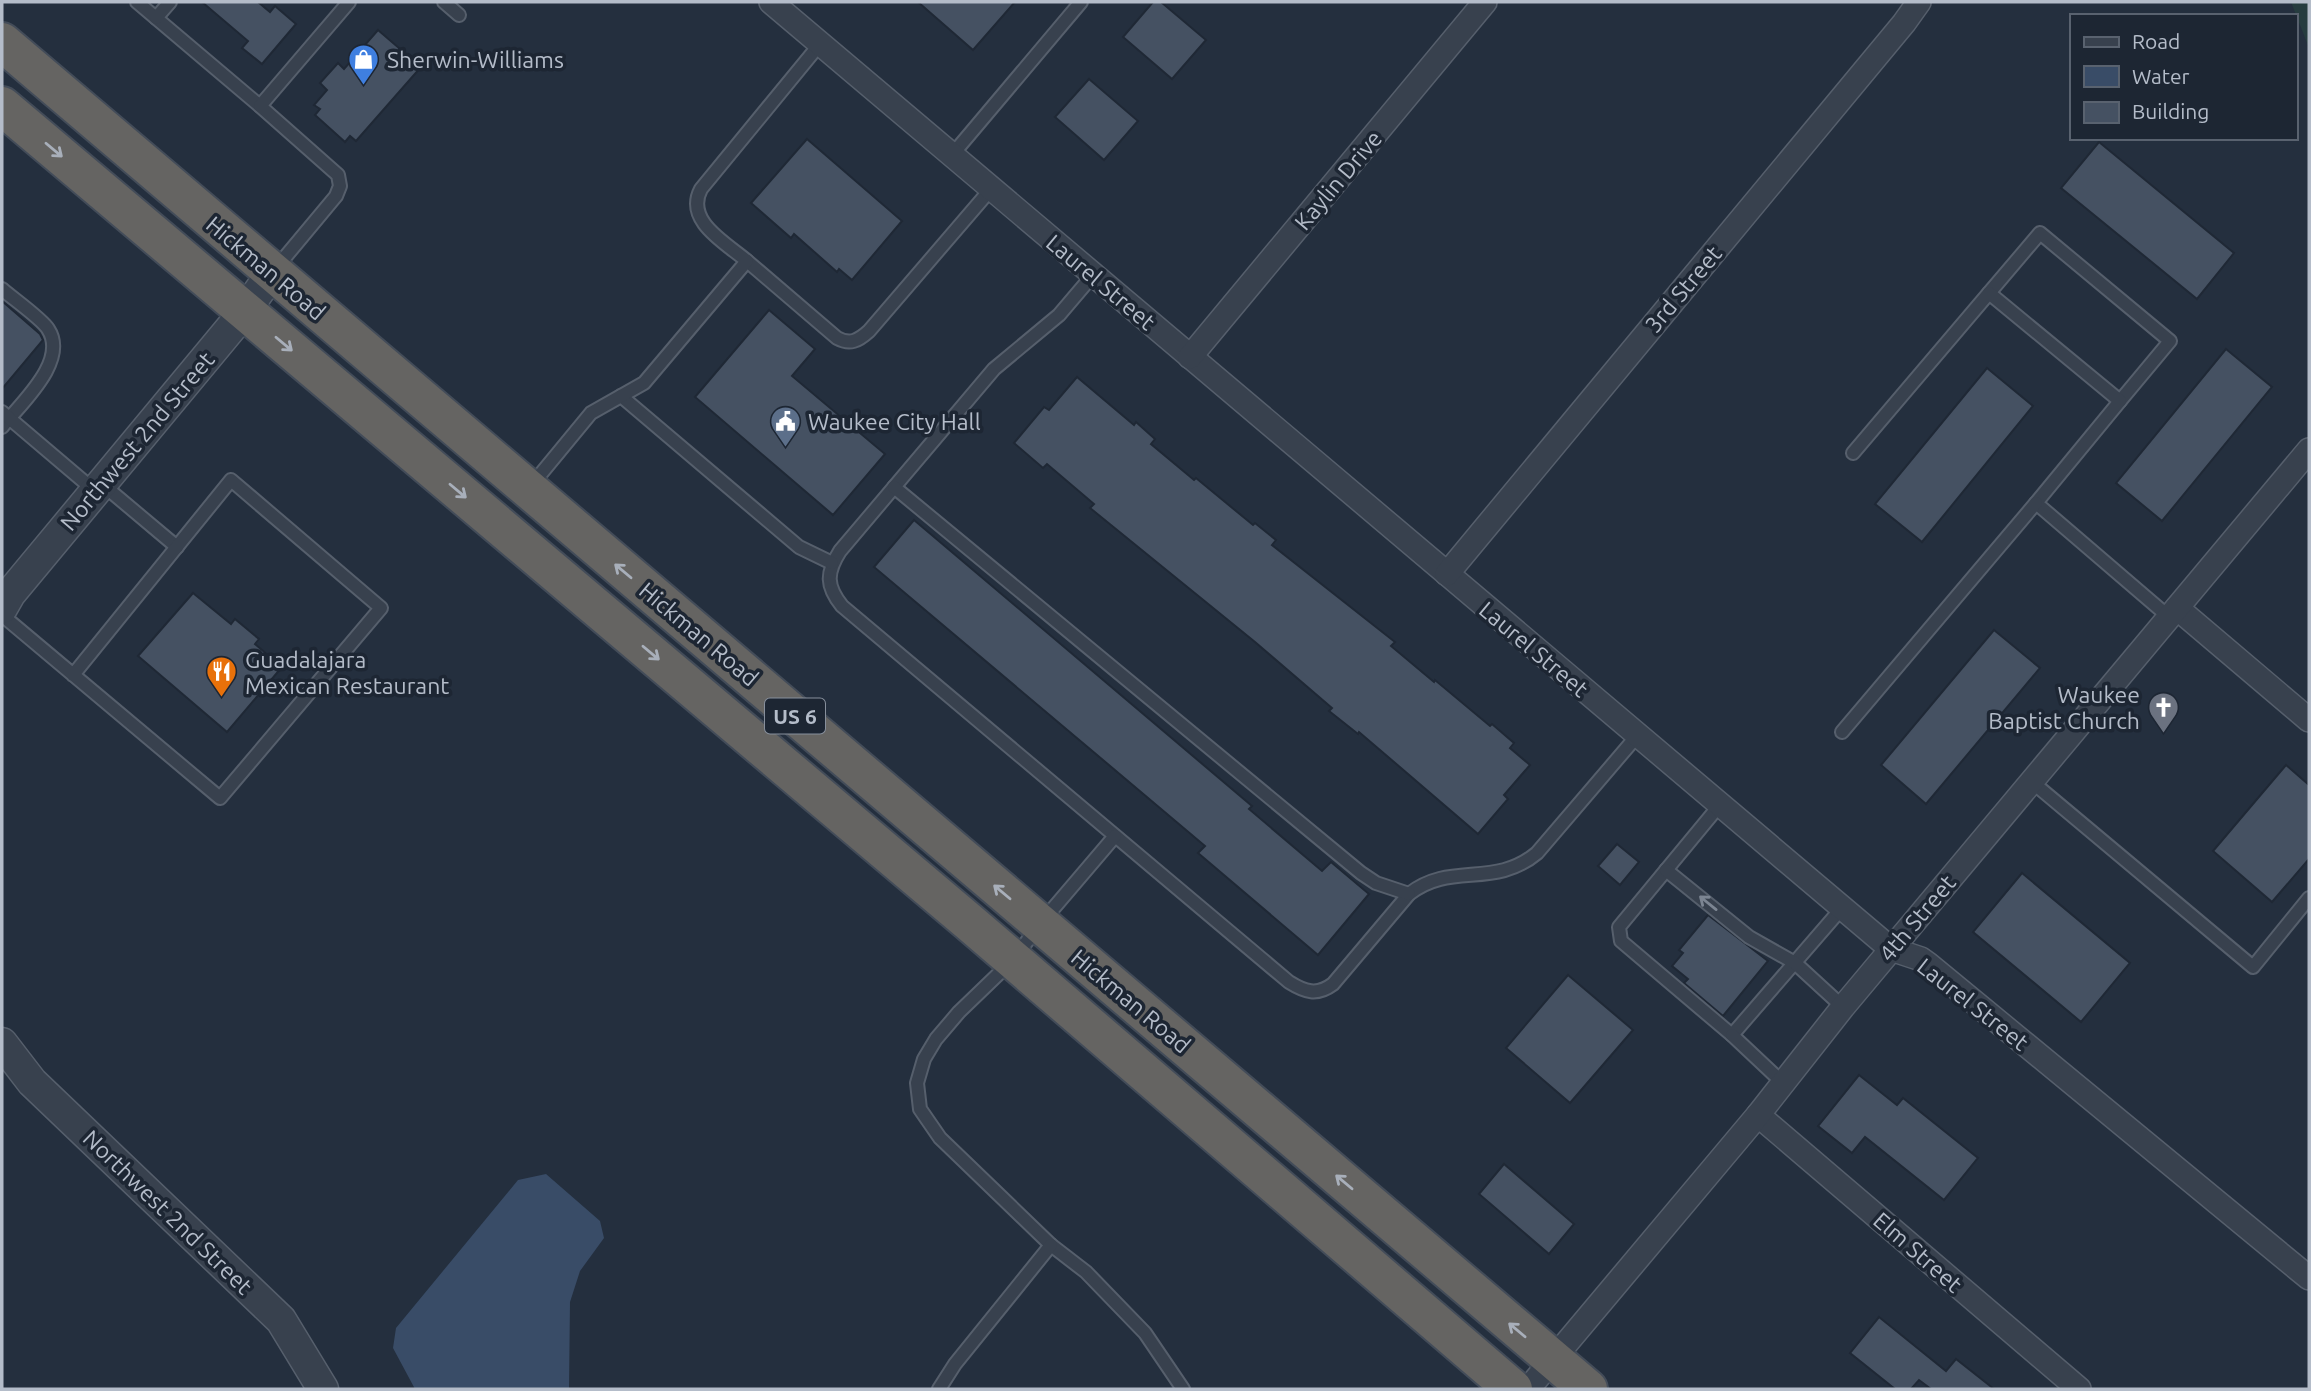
<svg xmlns="http://www.w3.org/2000/svg" width="2311" height="1391" font-family="Ubuntu,sans-serif">
	<style>
		.green { fill: #263c3f }
		.water { fill: #394c67 }
		.building { fill: #455162; stroke: #1f2835; stroke-width: 2 }
		.lines { fill: none; stroke-linecap: round; stroke-linejoin: round }
		.service-casing { stroke: #565f6c; stroke-width: 16 }
		.minor-casing { stroke: #565f6c; stroke-width: 26 }
		.tertiary-casing { stroke: #565f6c; stroke-width: 33 }
		.trunk-casing { stroke: #434c59; stroke-width: 42 }
		.service { stroke: #38414e; stroke-width: 12 }
		.minor { stroke: #38414e; stroke-width: 23 }
		.tertiary { stroke: #38414e; stroke-width: 30 }
		.trunk { stroke: #656462; stroke-width: 38 }
		.oneway { stroke: #a8afba }
		.oneway2 { stroke: #7c8592 }
		.labels { text-anchor: middle; dominant-baseline: central; stroke-width: 7; stroke-linejoin: round; paint-order: stroke }
		.shield { fill: #1d2633; stroke: #878f9c; stroke-width: 2 }
		.shield-label { font-size: 21px; font-weight: bold; fill: #b4bcc9 }
		.poi-label { font-size: 23px; fill: #b4bcc9; stroke: #1d2633; text-anchor: start }
		.street-label { font-size: 23px; fill: #b4bcc9; stroke: #1d2633 }
	</style>
	<rect width="100%" height="100%" fill="#242f3e"/>
	<!-- green -->
	<path class="green" d="M 2291,2 L 2309,2 L 2309,48 Z"/>
	<!-- water -->
	<path class="water" d="M 546,1174 L 600,1221 L 604,1238 L 580,1271 L 570,1302 L 569,1389 L 415,1389 L 393,1348 L 396,1328 L 518,1180 Z"/>
	<!-- building -->
	<g class="building">
		<path d="M 202,2 L 258,2 L 270,12 L 275,6 L 296,24 L 262,64 L 242,48 L 248,41 Z"/>
		<path d="M 918,2 L 1015,2 L 973,50 Z"/>
		<path d="M 1153,2 L 1161,2 L 1206,40 L 1172,79 L 1123,37 Z"/>
		<path d="M 378,30 L 421,67 L 356,141 L 350,136 L 345,142 L 315,115 L 320,109 L 314,105 L 327,90 L 320,83 L 338,63 L 344,69 Z"/>
		<path d="M 1089,79 L 1138,121 L 1104,160 L 1055,117 Z"/>
		<path d="M 807,139 L 902,221 L 852,280 L 839,269 L 837,272 L 794,234 L 791,238 L 751,203 Z"/>
		<path d="M 2099,142 L 2234,253 L 2197,299 L 2061,188 Z"/>
		<path d="M 2,301 L 40,334 L 43,340 L 2,389 Z"/>
		<path d="M 769,310 L 815,349 L 792,376 L 885,454 L 833,515 L 695,397 Z"/>
		<path d="M 2226,349 L 2272,387 L 2162,521 L 2116,483 Z"/>
		<path d="M 1987,368 L 2033,406 L 1922,542 L 1875,504 Z"/>
		<path d="M 1077,377 L 1134,425 L 1136,422 L 1155,439 L 1151,444 L 1194,480 L 1196,478 L 1253,525 L 1255,523 L 1276,540 L 1272,545 L 1395,642 L 1391,646 L 1434,682 L 1435,680 L 1490,726 L 1492,724 L 1514,743 L 1510,748 L 1530,765 L 1504,795 L 1508,799 L 1478,834 L 1359,732 L 1358,734 L 1329,711 L 1332,708 L 1255,642 L 1090,508 L 1094,504 L 1047,464 L 1043,468 L 1014,443 L 1044,407 L 1049,410 Z"/>
		<path d="M 914,520 L 1252,806 L 1249,809 L 1322,871 L 1331,862 L 1369,894 L 1318,955 L 1198,853 L 1205,846 L 874,567 Z"/>
		<path d="M 193,593 L 231,624 L 235,619 L 259,639 L 255,644 L 282,667 L 227,732 L 138,656 Z"/>
		<path d="M 1994,630 L 2040,668 L 1926,804 L 1881,765 Z"/>
		<path d="M 2286,765 L 2309,785 L 2309,859 L 2272,902 L 2213,851 Z"/>
		<path d="M 1617,844 L 1639,862 L 1620,885 L 1598,866 Z"/>
		<path d="M 2022,873 L 2130,963 L 2081,1022 L 1973,932 Z"/>
		<path d="M 1708,915 L 1768,961 L 1723,1016 L 1684,983 L 1688,979 L 1672,966 L 1683,953 L 1679,950 Z"/>
		<path d="M 1568,975 L 1633,1030 L 1570,1103 L 1506,1048 Z"/>
		<path d="M 1859,1075 L 1897,1105 L 1903,1098 L 1978,1158 L 1944,1200 L 1865,1137 L 1852,1153 L 1818,1126 Z"/>
		<path d="M 1504,1164 L 1574,1224 L 1549,1254 L 1479,1194 Z"/>
		<path d="M 1879,1317 L 1946,1371 L 1956,1359 L 1994,1389 L 1931,1389 L 1919,1380 L 1911,1389 L 1895,1389 L 1850,1353 Z"/>
	</g>
	<g class="lines">
		<defs>
			<g id="service">
				<path d="M 137,2 L 260,106"/>
				<path d="M 444,2 L 459,15"/>
				<path d="M 156,18 L 170,2"/>
				<path d="M 952,155 L 1081,2"/>
				<path d="M 747,261 L 837,338 C 850,345 858,341 869,331 L 991,189"/>
				<path d="M 276,268 L 336,196 L 340,186 L 338,175 L 260,106 L 349,2"/>
				<path d="M 1093,275 L 1059,315 L 994,369 L 840,551 C 826,573 826,586 842,606 L 1289,982 C 1305,992 1317,996 1333,984 L 1409,894 C 1451,861 1494,889 1537,853 L 1637,736"/>
				<path d="M 2,289 C 12,298 42,319 48,329 C 69,361 21,403 2,427"/>
				<path d="M 1989,293 L 2040,233 L 2170,341 L 2120,401"/>
				<path d="M 621,396 L 799,547 L 832,563"/>
				<path d="M 2,412 L 95,491"/>
				<path d="M 1853,453 L 1989,293 L 2120,401 L 2036,503 L 2169,617"/>
				<path d="M 102,484 L 177,547"/>
				<path d="M 530,487 L 591,413 L 644,383 L 747,261 C 726,243 684,221 701,189 L 820,44"/>
				<path d="M 894,487 L 1361,873 L 1376,883 L 1409,894"/>
				<path d="M 2,615 L 220,798 L 381,608 L 231,480 L 73,675"/>
				<path d="M 1842,732 L 2036,503"/>
				<path d="M 2031,781 L 2253,967 L 2309,898"/>
				<path d="M 1719,806 L 1619,927 L 1621,941 L 1732,1035 L 1842,908"/>
				<path d="M 1115,836 L 1040,924 L 1013,960 L 959,1012 L 936,1039 L 924,1059 L 917,1083 L 920,1109 L 940,1138 L 1051,1245 L 1086,1272 L 1145,1333 L 1183,1389"/>
				<path d="M 1666,870 L 1749,937 L 1795,963 L 1843,1007"/>
				<path d="M 1732,1035 L 1783,1083"/>
				<path d="M 939,1389 L 955,1364 L 1051,1245"/>
			</g>
			<g id="minor">
				<path d="M 771,2 L 1865,927 L 1891,949 L 1921,959 L 1928,964 L 2309,1278"/>
				<path d="M 1190,357 L 1485,2"/>
				<path d="M 1447,574 L 1904,23 L 1919,2"/>
				<path d="M 2177,608 L 2309,720"/>
				<path d="M 1758,1115 L 2079,1389"/>
				<path d="M 1528,1389 L 1758,1115 L 1843,1007 L 2309,450"/>
			</g>
			<g id="tertiary">
				<path d="M 2,608 L 10,594 L 245,311 L 272,273"/>
				<path d="M 2,1043 L 32,1082 L 281,1320 L 323,1389"/>
			</g>
			<g id="trunk">
				<path d="M 2,42 L 1588,1389"/>
				<path d="M 2,106 L 969,922 L 1513,1389"/>
			</g>
		</defs>
		<!-- service casing -->
		<use href="#service" class="service-casing"/>
		<!-- minor casing -->
		<use href="#minor" class="minor-casing"/>
		<!-- tertiary casing -->
		<use href="#tertiary" class="tertiary-casing"/>
		<!-- trunk casing -->
		<use href="#trunk" class="trunk-casing"/>
		<!-- service -->
		<use href="#service" class="service"/>
		<!-- minor -->
		<use href="#minor" class="minor"/>
		<!-- tertiary -->
		<use href="#tertiary" class="tertiary"/>
		<!-- trunk -->
		<use href="#trunk" class="trunk"/>
	</g>
	<!-- one-way arrows -->
	<defs><path id="oneway-shaft" d="M-6 0H5M1.5-3L5.5 0L1.5 3" fill="none" stroke-width="1.6" stroke-linecap="round" stroke-linejoin="round" transform="scale(1.75)"/></defs>
	<g class="oneway">
		<use href="#oneway-shaft" transform="translate(54 150) rotate(40)"/>
		<use href="#oneway-shaft" transform="translate(284 344) rotate(40)"/>
		<use href="#oneway-shaft" transform="translate(458 491) rotate(40)"/>
		<use href="#oneway-shaft" transform="translate(623 571) rotate(-140)"/>
		<use href="#oneway-shaft" transform="translate(651 653) rotate(40)"/>
		<use href="#oneway-shaft" transform="translate(1002 892) rotate(-140)"/>
		<use href="#oneway-shaft" transform="translate(1344 1182) rotate(-140)"/>
		<use href="#oneway-shaft" transform="translate(1517 1330) rotate(-140)"/>
	</g>
	<use class="oneway2" href="#oneway-shaft" transform="translate(1708 903) rotate(-141)"/>
	<!-- icons -->
	<defs>
		<symbol id="shop-pin" viewBox="-11 -11 22 30"><path d="M0 17L-7.5 6A9.5 9.5 0 1 1 7.5 6Z" fill="#3f7fe0" stroke="#1d2633"/><path d="M-5-2.5h2.3a2.7 3.5 0 0 1 5.4 0H5L5.5 6h-11ZM-1.5-2.5h3a1.5 2.3 0 0 0-3 0Z" fill="#fff"/></symbol>
		<symbol id="civic-pin" viewBox="-11 -11 22 30"><path d="M0 17L-7.5 6A9.5 9.5 0 1 1 7.5 6Z" fill="#5c6f8a" stroke="#1d2633"/><path d="M-.6-6.5H3V-4.5H.6V-3L4-1V1h2V6H-6V1h2V-1L-.6-3ZM-1.2 2.5V6h2.4V2.5Z" fill="#fff"/></symbol>
		<symbol id="restaurant-pin" viewBox="-11 -11 22 30"><path d="M0 17L-7.5 6A9.5 9.5 0 1 1 7.5 6Z" fill="#e8710a" stroke="#1d2633"/><path d="M-5-6h1v4h1v-4h1v4h1v-4h1v5L-1.5 .5V6h-2V.5L-5-1ZM5-6V6H3V1.5H1.5Q1.5-4 5-6Z" fill="#fff"/></symbol>
		<symbol id="church-pin" viewBox="-11 -11 22 30"><path d="M0 17L-7.5 6A9.5 9.5 0 1 1 7.5 6Z" fill="#6b7280" stroke="#1d2633"/><path d="M-1.2-6h2.4v3.5h3.3v2.4h-3.3V6h-2.4V-.1h-3.3v-2.4h3.3Z" fill="#fff"/></symbol>
	</defs>
	<g fill-rule="evenodd">
		<use href="#shop-pin" x="346" y="42" width="35" height="47"/>
		<use href="#civic-pin" x="768" y="404" width="35" height="47"/>
		<use href="#restaurant-pin" x="204" y="654" width="35" height="47"/>
		<use href="#church-pin" x="2146" y="690" width="35" height="47"/>
	</g>
	<g class="labels">
		<!-- shield labels -->
		<rect class="shield" x="765" y="698.5" width="60" height="35" rx="5"/>
		<g class="shield-label">
			<text x="795" y="716">US 6</text>
		</g>
		<!-- poi labels -->
		<g class="poi-label">
			<text x="387" y="59">Sherwin-Williams</text>
			<text x="808" y="421">Waukee City Hall</text>
			<text x="245" y="659">Guadalajara<tspan x="245" dy="26">Mexican Restaurant</tspan></text>
			<text x="2140" y="694" text-anchor="end">Waukee<tspan x="2140" dy="26">Baptist Church</tspan></text>
		</g>
		<!-- street labels -->
		<g class="street-label">
			<text transform="translate(1338 180) rotate(-50)">Kaylin Drive</text>
			<text transform="translate(266 268) rotate(40)">Hickman Road</text>
			<text transform="translate(1101 282) rotate(40)">Laurel Street</text>
			<text transform="translate(1683 289) rotate(-50)">3rd Street</text>
			<text transform="translate(137 441) rotate(-50)">Northwest 2nd Street</text>
			<text transform="translate(699 634) rotate(40)">Hickman Road</text>
			<text transform="translate(1534 649) rotate(40)">Laurel Street</text>
			<text transform="translate(1917 918) rotate(-50)">4th Street</text>
			<text transform="translate(1131 1001) rotate(40)">Hickman Road</text>
			<text transform="translate(1973 1004) rotate(38)">Laurel Street</text>
			<text transform="translate(168 1212) rotate(44)">Northwest 2nd Street</text>
			<text transform="translate(1918 1252) rotate(41)">Elm Street</text>
		</g>
	</g>
	<!-- border -->
	<rect width="2311" height="1391" fill="none" stroke="#b4bcc9" stroke-width="7"/>
	<!-- legend -->
	<rect x="2070" y="14" width="228" height="126" fill="#1d2633" stroke="#59626f" stroke-width="2"/>
	<rect x="2084" y="37" width="35" height="10" fill="#38414e" stroke="#59626f" stroke-width="2"/>
	<text x="2132" y="49" font-size="21" fill="#b4bcc9">Road</text>
	<rect x="2084" y="66" width="35" height="21" fill="#394c67" stroke="#59626f" stroke-width="2"/>
	<text x="2132" y="84" font-size="21" fill="#b4bcc9">Water</text>
	<rect x="2084" y="102" width="35" height="21" fill="#455162" stroke="#59626f" stroke-width="2"/>
	<text x="2132" y="119" font-size="21" fill="#b4bcc9">Building</text>
</svg>
